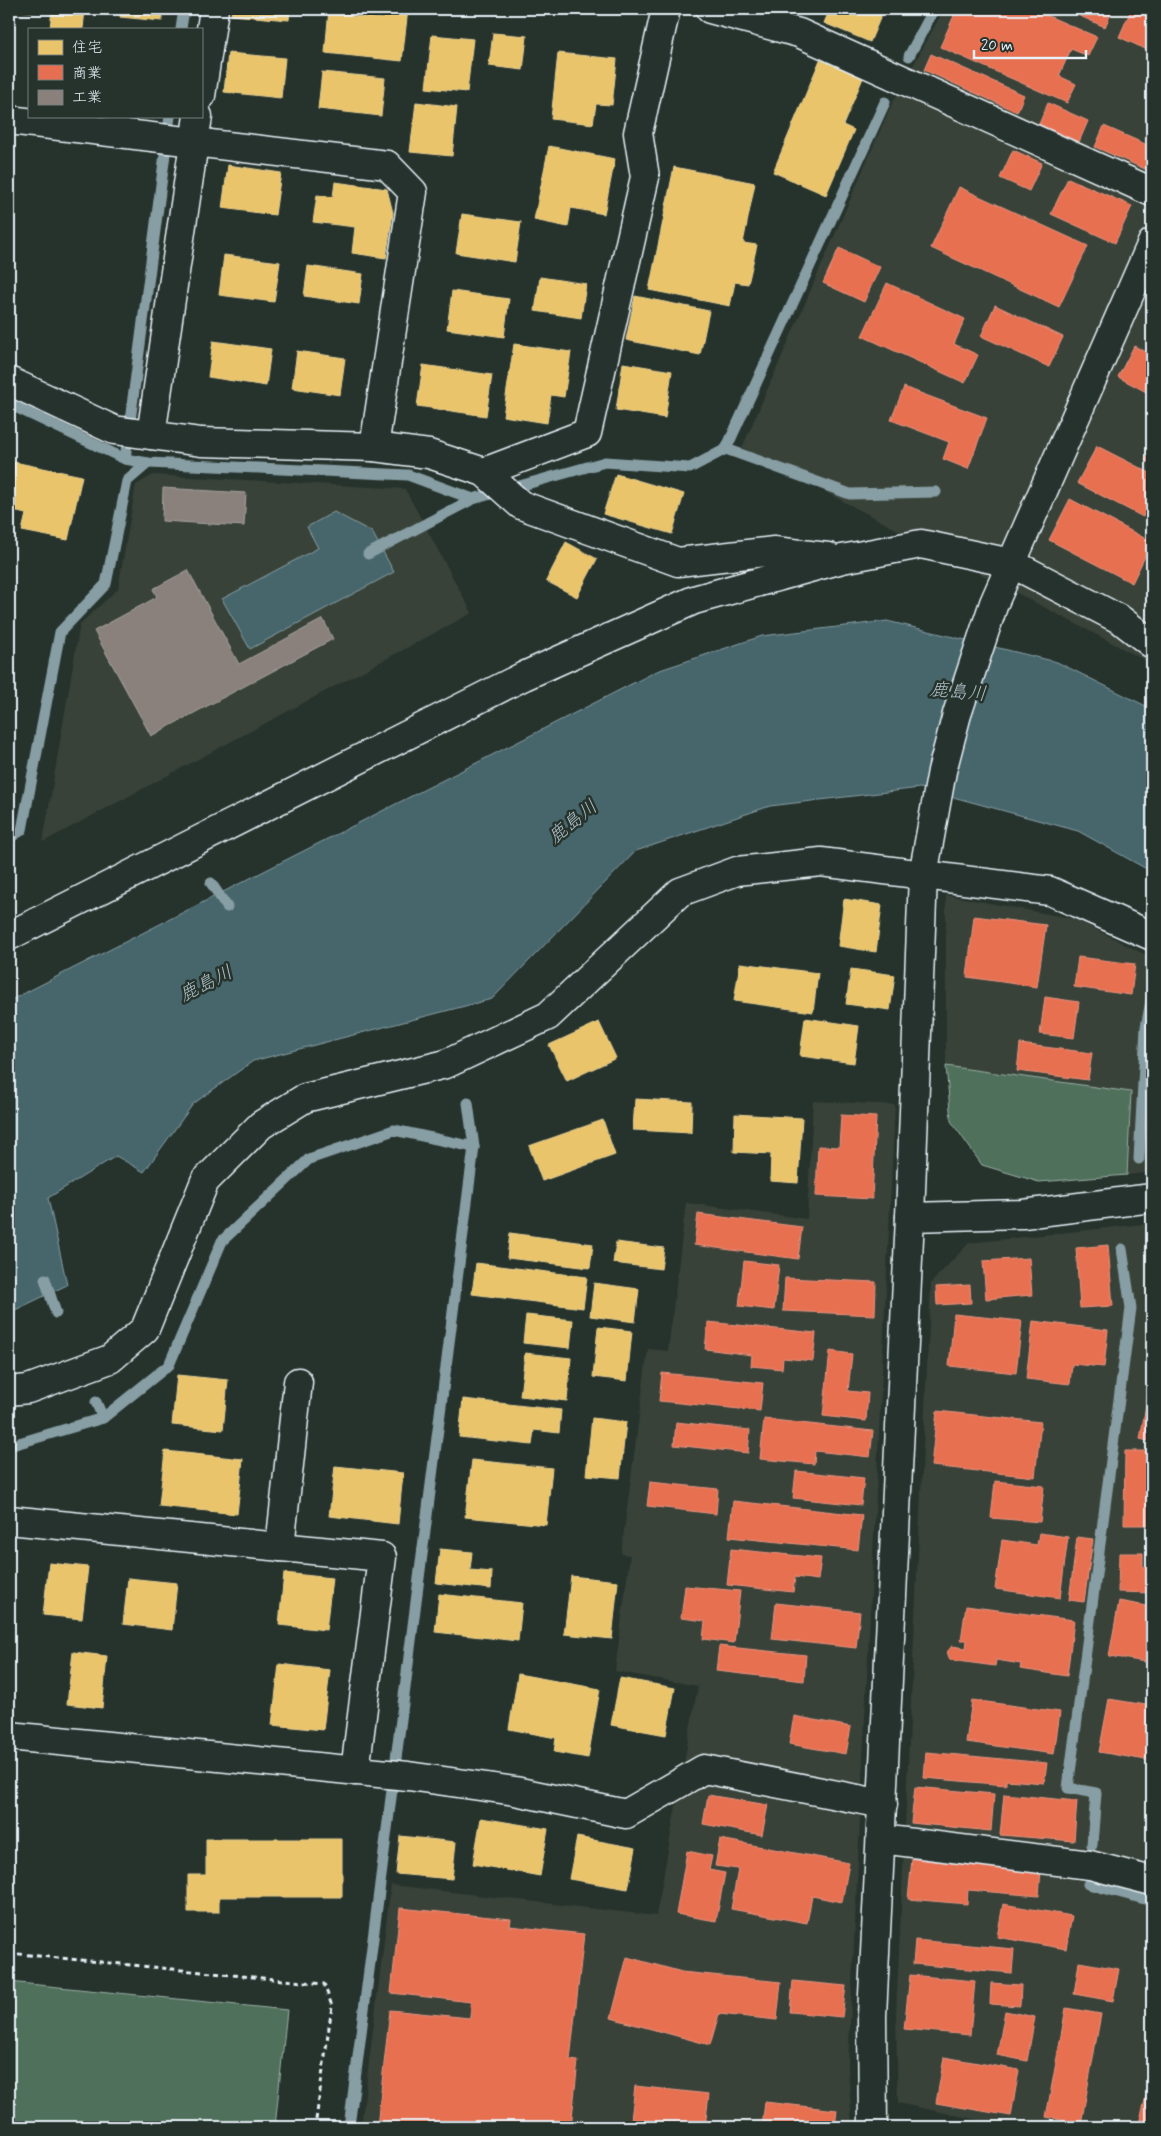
<svg xmlns="http://www.w3.org/2000/svg" width="1161" height="2136" font-family="Mynerve,'Klee One',sans-serif">
	<style>
		.built { fill: #394238 }
		.green { fill: #4f705a; stroke: #9cb0a9 }
		.water { fill: #46666c; stroke: #879ea4 }
		.homes { fill: #e9c46a; stroke: #e9d295 }
		.shops { fill: #e76f51; stroke: #e79683 }
		.industry { fill: #8a817c; stroke: #a6a3a1 }
		.lines { fill: none; stroke-linecap: round; stroke-linejoin: round }
		.stream { stroke: #879ea4; stroke-width: 11 }
		.minor-casing { stroke: #e8f1f8; stroke-width: 31 }
		.path { stroke: #e8f1f8; stroke-width: 3; stroke-dasharray: 5 4; stroke-linecap: butt }
		.minor { stroke: #26332d; stroke-width: 28 }
		.labels { text-anchor: middle; dominant-baseline: central; stroke-width: 5; stroke-linejoin: round; paint-order: stroke }
		.water-label { font-size: 19px; font-style: italic; fill: #afc0c7; stroke: #26332d }
	</style>
	<rect width="100%" height="100%" fill="#26332d"/>
	<filter id="ink" filterUnits="userSpaceOnUse"><feTurbulence type="fractalNoise" baseFrequency=".02" numOctaves="2"/><feDisplacementMap in="SourceGraphic" scale="10" xChannelSelector="R" yChannelSelector="G"/><feConvolveMatrix kernelMatrix="1 2 1 2 8 2 1 2 1" color-interpolation-filters="sRGB"/></filter>
	<g filter="url(#ink)">
		<!-- built -->
		<g class="built">
			<path d="M 944,9 L 1152,9 L 1152,664 L 742,448 L 890,108 Z"/>
			<path d="M 153,475 L 405,489 L 472,613 L 43,842 L 80,624 L 118,589 L 136,485 Z"/>
			<path d="M 946,895 L 1075,919 L 1152,958 L 1152,1172 L 1127,1175 L 1131,1092 L 946,1066 Z"/>
			<path d="M 813,1101 L 895,1105 L 848,2065 L 852,2127 L 361,2127 L 391,1885 L 656,1916 L 698,1686 L 615,1671 L 630,1555 L 621,1554 L 648,1349 L 668,1351 L 686,1203 L 807,1219 Z"/>
			<path d="M 1152,1223 L 1152,2127 L 1012,2127 L 898,2103 L 896,2015 L 931,1283 L 969,1243 Z"/>
		</g>
		<!-- green -->
		<g class="green">
			<path d="M 946,1066 L 1131,1092 L 1127,1175 L 1039,1182 L 982,1165 L 951,1121 Z"/>
			<path d="M 9,1982 L 287,2010 L 275,2127 L 9,2127 Z"/>
		</g>
		<!-- water -->
		<g class="water">
			<path d="M 334,512 L 372,532 L 394,572 L 250,649 L 222,599 L 318,548 L 307,527 Z"/>
			<path d="M 887,621 L 1057,662 L 1152,709 L 1152,872 L 1078,831 L 920,788 L 770,806 L 636,851 L 492,999 L 253,1061 L 193,1104 L 144,1172 L 116,1156 L 48,1198 L 67,1285 L 9,1313 L 9,1001 L 657,671 L 762,636 Z"/>
		</g>
		<!-- homes -->
		<g class="homes">
			<path d="M 9,9 L 34,9 L 34,12 Z"/>
			<path d="M 52,9 L 85,9 L 83,29 L 50,29 Z"/>
			<path d="M 121,9 L 163,9 L 162,21 L 120,17 Z"/>
			<path d="M 232,9 L 290,9 L 289,20 L 231,15 Z"/>
			<path d="M 329,9 L 353,9 L 352,16 L 384,19 L 384,9 L 408,9 L 402,61 L 325,53 Z"/>
			<path d="M 791,9 L 808,9 L 805,15 Z"/>
			<path d="M 830,9 L 884,9 L 870,42 L 824,23 Z"/>
			<path d="M 493,33 L 527,36 L 523,70 L 489,66 Z"/>
			<path d="M 432,35 L 473,39 L 467,92 L 426,88 Z"/>
			<path d="M 228,53 L 285,58 L 281,98 L 224,92 Z"/>
			<path d="M 558,53 L 617,59 L 612,105 L 596,104 L 593,124 L 551,119 Z"/>
			<path d="M 820,60 L 863,78 L 843,125 L 854,130 L 826,195 L 773,172 Z"/>
			<path d="M 322,72 L 385,78 L 381,116 L 318,109 Z"/>
			<path d="M 416,102 L 457,107 L 452,156 L 410,152 Z"/>
			<path d="M 549,146 L 615,159 L 604,214 L 571,208 L 568,227 L 534,220 Z"/>
			<path d="M 228,165 L 281,173 L 275,215 L 222,208 Z"/>
			<path d="M 674,167 L 755,183 L 743,243 L 757,245 L 748,284 L 735,282 L 730,306 L 649,290 Z"/>
			<path d="M 335,182 L 387,189 L 393,213 L 386,258 L 352,253 L 355,227 L 313,222 L 317,195 L 333,197 Z"/>
			<path d="M 462,214 L 521,222 L 515,262 L 456,253 Z"/>
			<path d="M 224,255 L 280,262 L 274,302 L 219,295 Z"/>
			<path d="M 308,266 L 363,274 L 359,304 L 304,296 Z"/>
			<path d="M 540,277 L 586,284 L 581,318 L 535,311 Z"/>
			<path d="M 452,291 L 509,299 L 504,337 L 447,329 Z"/>
			<path d="M 635,296 L 709,311 L 700,355 L 626,340 Z"/>
			<path d="M 213,341 L 271,349 L 266,386 L 208,377 Z"/>
			<path d="M 514,344 L 571,352 L 564,397 L 551,395 L 547,423 L 503,416 Z"/>
			<path d="M 297,351 L 345,358 L 340,395 L 292,388 Z"/>
			<path d="M 623,363 L 672,371 L 665,418 L 616,410 Z"/>
			<path d="M 423,365 L 492,375 L 486,416 L 417,406 Z"/>
			<path d="M 9,461 L 82,476 L 68,540 L 22,531 L 26,514 L 9,510 Z"/>
			<path d="M 616,474 L 684,494 L 672,534 L 603,514 Z"/>
			<path d="M 566,542 L 597,559 L 577,597 L 546,581 Z"/>
			<path d="M 844,899 L 882,905 L 876,952 L 838,946 Z"/>
			<path d="M 740,963 L 818,973 L 813,1012 L 734,1001 Z"/>
			<path d="M 851,969 L 895,975 L 890,1010 L 846,1004 Z"/>
			<path d="M 805,1018 L 859,1026 L 854,1063 L 800,1056 Z"/>
			<path d="M 599,1022 L 616,1058 L 567,1081 L 549,1045 Z"/>
			<path d="M 635,1099 L 692,1102 L 691,1133 L 633,1130 Z"/>
			<path d="M 735,1114 L 802,1118 L 798,1183 L 770,1181 L 771,1154 L 734,1152 Z"/>
			<path d="M 603,1120 L 615,1155 L 542,1181 L 529,1146 Z"/>
			<path d="M 510,1233 L 593,1244 L 590,1268 L 507,1258 Z"/>
			<path d="M 616,1242 L 664,1248 L 661,1269 L 613,1263 Z"/>
			<path d="M 476,1263 L 587,1277 L 583,1308 L 472,1294 Z"/>
			<path d="M 594,1283 L 639,1289 L 635,1322 L 590,1316 Z"/>
			<path d="M 526,1315 L 573,1320 L 570,1348 L 523,1343 Z"/>
			<path d="M 598,1327 L 632,1331 L 627,1381 L 593,1377 Z"/>
			<path d="M 525,1353 L 571,1358 L 567,1401 L 520,1396 Z"/>
			<path d="M 177,1375 L 228,1380 L 223,1430 L 172,1425 Z"/>
			<path d="M 463,1399 L 561,1410 L 559,1433 L 534,1430 L 532,1445 L 459,1437 Z"/>
			<path d="M 592,1418 L 626,1422 L 620,1478 L 586,1475 Z"/>
			<path d="M 165,1451 L 243,1459 L 237,1514 L 159,1506 Z"/>
			<path d="M 472,1460 L 552,1468 L 546,1525 L 465,1517 Z"/>
			<path d="M 335,1466 L 403,1473 L 398,1524 L 329,1516 Z"/>
			<path d="M 440,1549 L 472,1552 L 470,1570 L 492,1572 L 491,1589 L 436,1583 Z"/>
			<path d="M 49,1563 L 88,1567 L 82,1619 L 43,1615 Z"/>
			<path d="M 284,1573 L 332,1578 L 326,1630 L 279,1625 Z"/>
			<path d="M 571,1576 L 618,1581 L 612,1639 L 564,1634 Z"/>
			<path d="M 128,1578 L 177,1583 L 172,1630 L 123,1624 Z"/>
			<path d="M 439,1594 L 522,1603 L 518,1641 L 435,1632 Z"/>
			<path d="M 73,1652 L 107,1656 L 102,1708 L 67,1704 Z"/>
			<path d="M 279,1664 L 330,1670 L 323,1730 L 272,1725 Z"/>
			<path d="M 518,1674 L 600,1689 L 588,1758 L 554,1752 L 556,1738 L 509,1729 Z"/>
			<path d="M 620,1678 L 675,1688 L 666,1735 L 611,1725 Z"/>
			<path d="M 481,1818 L 548,1829 L 540,1876 L 473,1864 Z"/>
			<path d="M 400,1836 L 456,1842 L 452,1879 L 396,1874 Z"/>
			<path d="M 577,1837 L 636,1848 L 628,1889 L 569,1879 Z"/>
			<path d="M 206,1839 L 342,1839 L 342,1897 L 219,1897 L 219,1912 L 188,1912 L 188,1875 L 206,1875 Z"/>
		</g>
		<!-- shops -->
		<g class="shops">
			<path d="M 957,9 L 1032,9 L 1097,37 L 1088,56 L 1071,49 L 1059,76 L 1076,84 L 1067,103 L 940,47 Z"/>
			<path d="M 1064,9 L 1113,9 L 1105,27 Z"/>
			<path d="M 1131,10 L 1152,19 L 1152,52 L 1119,37 Z"/>
			<path d="M 931,54 L 1024,95 L 1017,112 L 924,70 Z"/>
			<path d="M 1048,103 L 1088,121 L 1079,142 L 1039,124 Z"/>
			<path d="M 1104,126 L 1152,147 L 1152,153 L 1145,169 L 1095,147 Z"/>
			<path d="M 1013,150 L 1042,163 L 1029,191 L 1000,178 Z"/>
			<path d="M 1068,178 L 1132,206 L 1115,243 L 1051,214 Z"/>
			<path d="M 959,187 L 1088,246 L 1059,307 L 931,248 Z"/>
			<path d="M 839,248 L 880,267 L 864,302 L 823,283 Z"/>
			<path d="M 887,283 L 965,319 L 954,344 L 978,355 L 965,383 L 862,336 Z"/>
			<path d="M 995,305 L 1063,337 L 1049,367 L 981,336 Z"/>
			<path d="M 1134,346 L 1152,355 L 1152,395 L 1118,377 Z"/>
			<path d="M 904,387 L 987,418 L 968,469 L 943,459 L 949,442 L 891,420 Z"/>
			<path d="M 1097,446 L 1152,474 L 1152,499 L 1143,517 L 1077,483 Z"/>
			<path d="M 1152,446 L 1152,464 L 1145,460 Z"/>
			<path d="M 1070,499 L 1152,542 L 1132,583 L 1049,540 Z"/>
			<path d="M 974,916 L 1046,925 L 1037,987 L 967,977 Z"/>
			<path d="M 1078,957 L 1135,964 L 1131,995 L 1074,987 Z"/>
			<path d="M 1045,997 L 1079,1002 L 1074,1038 L 1040,1034 Z"/>
			<path d="M 1020,1044 L 1092,1053 L 1088,1080 L 1017,1071 Z"/>
			<path d="M 841,1115 L 876,1117 L 872,1199 L 816,1196 L 818,1146 L 839,1147 Z"/>
			<path d="M 698,1214 L 802,1227 L 798,1259 L 694,1245 Z"/>
			<path d="M 1108,1245 L 1113,1306 L 1080,1308 L 1076,1248 Z"/>
			<path d="M 1029,1258 L 1032,1295 L 986,1299 L 983,1261 Z"/>
			<path d="M 744,1261 L 779,1265 L 774,1310 L 739,1306 Z"/>
			<path d="M 785,1278 L 876,1282 L 875,1315 L 783,1311 Z"/>
			<path d="M 970,1285 L 971,1303 L 937,1305 L 936,1287 Z"/>
			<path d="M 954,1314 L 1022,1321 L 1016,1373 L 949,1366 Z"/>
			<path d="M 1033,1321 L 1108,1330 L 1104,1367 L 1072,1364 L 1070,1384 L 1026,1379 Z"/>
			<path d="M 708,1322 L 816,1333 L 813,1361 L 783,1358 L 782,1369 L 751,1366 L 752,1355 L 705,1349 Z"/>
			<path d="M 830,1351 L 852,1354 L 848,1391 L 868,1393 L 866,1421 L 823,1416 Z"/>
			<path d="M 662,1373 L 763,1383 L 760,1411 L 659,1401 Z"/>
			<path d="M 1151,1376 L 1152,1376 L 1152,1442 L 1140,1439 Z"/>
			<path d="M 937,1411 L 1041,1422 L 1035,1477 L 931,1466 Z"/>
			<path d="M 764,1419 L 873,1431 L 870,1457 L 815,1451 L 814,1464 L 760,1459 Z"/>
			<path d="M 676,1422 L 750,1430 L 748,1453 L 674,1445 Z"/>
			<path d="M 1125,1451 L 1152,1451 L 1152,1525 L 1124,1525 Z"/>
			<path d="M 796,1471 L 864,1478 L 861,1505 L 793,1498 Z"/>
			<path d="M 995,1481 L 1044,1486 L 1040,1522 L 991,1518 Z"/>
			<path d="M 650,1482 L 718,1489 L 716,1514 L 647,1506 Z"/>
			<path d="M 733,1501 L 862,1515 L 858,1550 L 729,1537 Z"/>
			<path d="M 1039,1533 L 1068,1537 L 1060,1598 L 995,1589 L 1002,1540 L 1037,1545 Z"/>
			<path d="M 1077,1537 L 1093,1539 L 1084,1602 L 1069,1600 Z"/>
			<path d="M 731,1549 L 821,1558 L 818,1580 L 795,1577 L 793,1592 L 727,1585 Z"/>
			<path d="M 1119,1553 L 1143,1553 L 1143,1567 L 1152,1567 L 1152,1593 L 1118,1592 Z"/>
			<path d="M 685,1586 L 740,1591 L 734,1643 L 703,1639 L 705,1621 L 681,1618 Z"/>
			<path d="M 1119,1601 L 1152,1607 L 1152,1663 L 1109,1656 Z"/>
			<path d="M 776,1603 L 860,1612 L 856,1648 L 772,1639 Z"/>
			<path d="M 966,1606 L 1074,1620 L 1067,1676 L 1020,1669 L 1021,1664 L 996,1660 L 995,1666 L 950,1660 L 947,1652 L 952,1646 L 966,1648 L 967,1640 L 961,1640 Z"/>
			<path d="M 719,1646 L 806,1655 L 804,1681 L 716,1671 Z"/>
			<path d="M 1109,1699 L 1152,1706 L 1152,1761 L 1099,1752 Z"/>
			<path d="M 972,1700 L 1060,1712 L 1054,1754 L 966,1742 Z"/>
			<path d="M 794,1716 L 851,1727 L 846,1754 L 789,1744 Z"/>
			<path d="M 926,1752 L 1047,1763 L 1044,1783 L 1006,1780 L 1006,1785 L 924,1778 Z"/>
			<path d="M 915,1787 L 994,1794 L 991,1831 L 911,1823 Z"/>
			<path d="M 1004,1794 L 1077,1801 L 1074,1841 L 1000,1835 Z"/>
			<path d="M 708,1795 L 768,1805 L 762,1835 L 703,1824 Z"/>
			<path d="M 720,1839 L 849,1863 L 842,1902 L 812,1896 L 807,1923 L 731,1909 L 738,1869 L 715,1866 Z"/>
			<path d="M 687,1851 L 712,1856 L 709,1870 L 725,1873 L 716,1921 L 676,1914 Z"/>
			<path d="M 912,1859 L 1041,1870 L 1039,1896 L 968,1890 L 967,1904 L 908,1899 Z"/>
			<path d="M 1003,1904 L 1072,1916 L 1066,1949 L 997,1937 Z"/>
			<path d="M 400,1908 L 511,1919 L 510,1926 L 584,1934 L 570,2060 L 578,2061 L 571,2127 L 377,2127 L 390,2010 L 470,2018 L 471,2002 L 391,1993 Z"/>
			<path d="M 915,1940 L 1014,1949 L 1012,1973 L 913,1964 Z"/>
			<path d="M 627,1957 L 682,1972 L 781,1982 L 777,2020 L 719,2014 L 710,2045 L 611,2018 Z"/>
			<path d="M 1079,1962 L 1119,1969 L 1113,2001 L 1074,1994 Z"/>
			<path d="M 910,1975 L 975,1981 L 970,2035 L 904,2029 Z"/>
			<path d="M 793,1981 L 846,1986 L 842,2017 L 790,2012 Z"/>
			<path d="M 991,1983 L 1021,1985 L 1020,2006 L 990,2004 Z"/>
			<path d="M 1066,2008 L 1101,2014 L 1081,2124 L 1046,2117 Z"/>
			<path d="M 1005,2011 L 1035,2017 L 1027,2061 L 997,2055 Z"/>
			<path d="M 944,2057 L 1019,2070 L 1011,2116 L 936,2103 Z"/>
			<path d="M 1152,2074 L 1152,2127 L 1138,2127 Z"/>
			<path d="M 635,2086 L 709,2094 L 705,2127 L 631,2120 Z"/>
			<path d="M 765,2102 L 837,2110 L 835,2127 L 762,2127 Z"/>
		</g>
		<!-- industry -->
		<g class="industry">
			<path d="M 163,488 L 246,493 L 244,526 L 162,521 Z"/>
			<path d="M 188,570 L 239,664 L 323,619 L 333,639 L 151,736 L 94,631 L 157,597 L 153,589 Z"/>
		</g>
		<g class="lines">
			<!-- stream -->
			<g class="stream">
				<path d="M 181,29 L 184,9"/>
				<path d="M 909,56 L 934,9"/>
				<path d="M 9,404 L 125,459 L 148,463 L 408,475 L 473,499"/>
				<path d="M 726,449 L 850,494 L 936,492"/>
				<path d="M 125,459 L 170,116"/>
				<path d="M 368,554 L 473,499 L 605,462 L 690,468 L 726,449 L 885,102"/>
				<path d="M 9,838 L 22,830 L 60,632 L 106,584 L 127,481 L 148,463"/>
				<path d="M 211,883 L 227,907"/>
				<path d="M 1139,1159 L 1146,1027 L 1152,996"/>
				<path d="M 45,1279 L 56,1313"/>
				<path d="M 96,1402 L 103,1418"/>
				<path d="M 9,1446 L 103,1418 L 169,1365 L 222,1241 L 309,1159 L 394,1130 L 474,1147"/>
				<path d="M 1092,1845 L 1096,1793 L 1068,1788 L 1131,1308 L 1122,1249"/>
				<path d="M 1088,1884 L 1152,1901"/>
				<path d="M 349,2127 L 474,1147 L 468,1103"/>
			</g>
			<defs>
				<g id="minor">
					<path d="M 710,9 L 799,33 L 1152,192"/>
					<path d="M 201,96 L 214,9"/>
					<path d="M 9,120 L 387,165 L 413,192 L 374,447"/>
					<path d="M 9,381 L 114,430 L 201,442 L 374,447 L 429,454 L 484,472 L 521,505 L 678,562 L 774,551 L 828,557"/>
					<path d="M 151,435 L 198,116"/>
					<path d="M 484,472 L 587,433 L 645,177 L 638,133 L 666,9"/>
					<path d="M 9,936 L 524,676 L 694,600 L 842,559 L 921,544 L 1011,563 L 1121,620 L 1152,644"/>
					<path d="M 910,1217 L 1023,1214 L 1152,1198"/>
					<path d="M 9,1391 L 28,1389 L 110,1359 L 145,1329 L 205,1181 L 261,1125 L 305,1098 L 446,1064 L 548,1016 L 680,892 L 737,871 L 821,862 L 1050,891 L 1152,936"/>
					<path d="M 9,1520 L 382,1557 L 355,1771"/>
					<path d="M 280,1547 L 298,1382"/>
					<path d="M 9,1736 L 408,1776 L 515,1791 L 626,1814 L 704,1769 L 883,1804"/>
					<path d="M 881,1839 L 1090,1865 L 1152,1881"/>
					<path d="M 873,2127 L 872,2016 L 910,1217 L 923,875 L 942,771 L 957,714 L 994,603 L 1152,243"/>
				</g>
			</defs>
			<!-- minor casing -->
			<use href="#minor" class="minor-casing"/>
			<!-- path -->
			<path class="path" d="M 9,1953 L 324,1984 L 332,2006 L 315,2127"/>
			<!-- minor -->
			<use href="#minor" class="minor"/>
		</g>
	</g>
	<g class="labels">
		<!-- water labels -->
		<g class="water-label">
			<text transform="translate(958 692) rotate(5)">鹿島川</text>
			<text transform="translate(573 822) rotate(-39)">鹿島川</text>
			<text transform="translate(206 984) rotate(-27)">鹿島川</text>
		</g>
	</g>
	<!-- margin -->
	<rect width="1161" height="2136" fill="none" stroke="#26332d" stroke-width="30"/>
	<rect x="15" y="15" width="1131" height="2106" fill="none" stroke="#e8f1f8" stroke-width="2" filter="url(#ink)"/>
	<!-- legend -->
	<rect x="28" y="28" width="175" height="90" fill="#26332d" stroke="#747f7e"/>
	<rect x="38" y="40" width="25" height="15" fill="#e9c46a" stroke="#747f7e"/>
	<text x="72" y="52" font-size="15" fill="#e8f1f8">住宅</text>
	<rect x="38" y="65" width="25" height="15" fill="#e76f51" stroke="#747f7e"/>
	<text x="72" y="78" font-size="15" fill="#e8f1f8">商業</text>
	<rect x="38" y="90" width="25" height="15" fill="#8a817c" stroke="#747f7e"/>
	<text x="72" y="102" font-size="15" fill="#e8f1f8">工業</text>
	<!-- scale -->
	<path d="M974 50v8h112v-8" fill="none" stroke="#e8f1f8" stroke-width="2.5"/>
	<text x="981" y="50" font-size="15" fill="#e8f1f8" stroke="#26332d" stroke-width="4" paint-order="stroke">20 m</text>
</svg>
